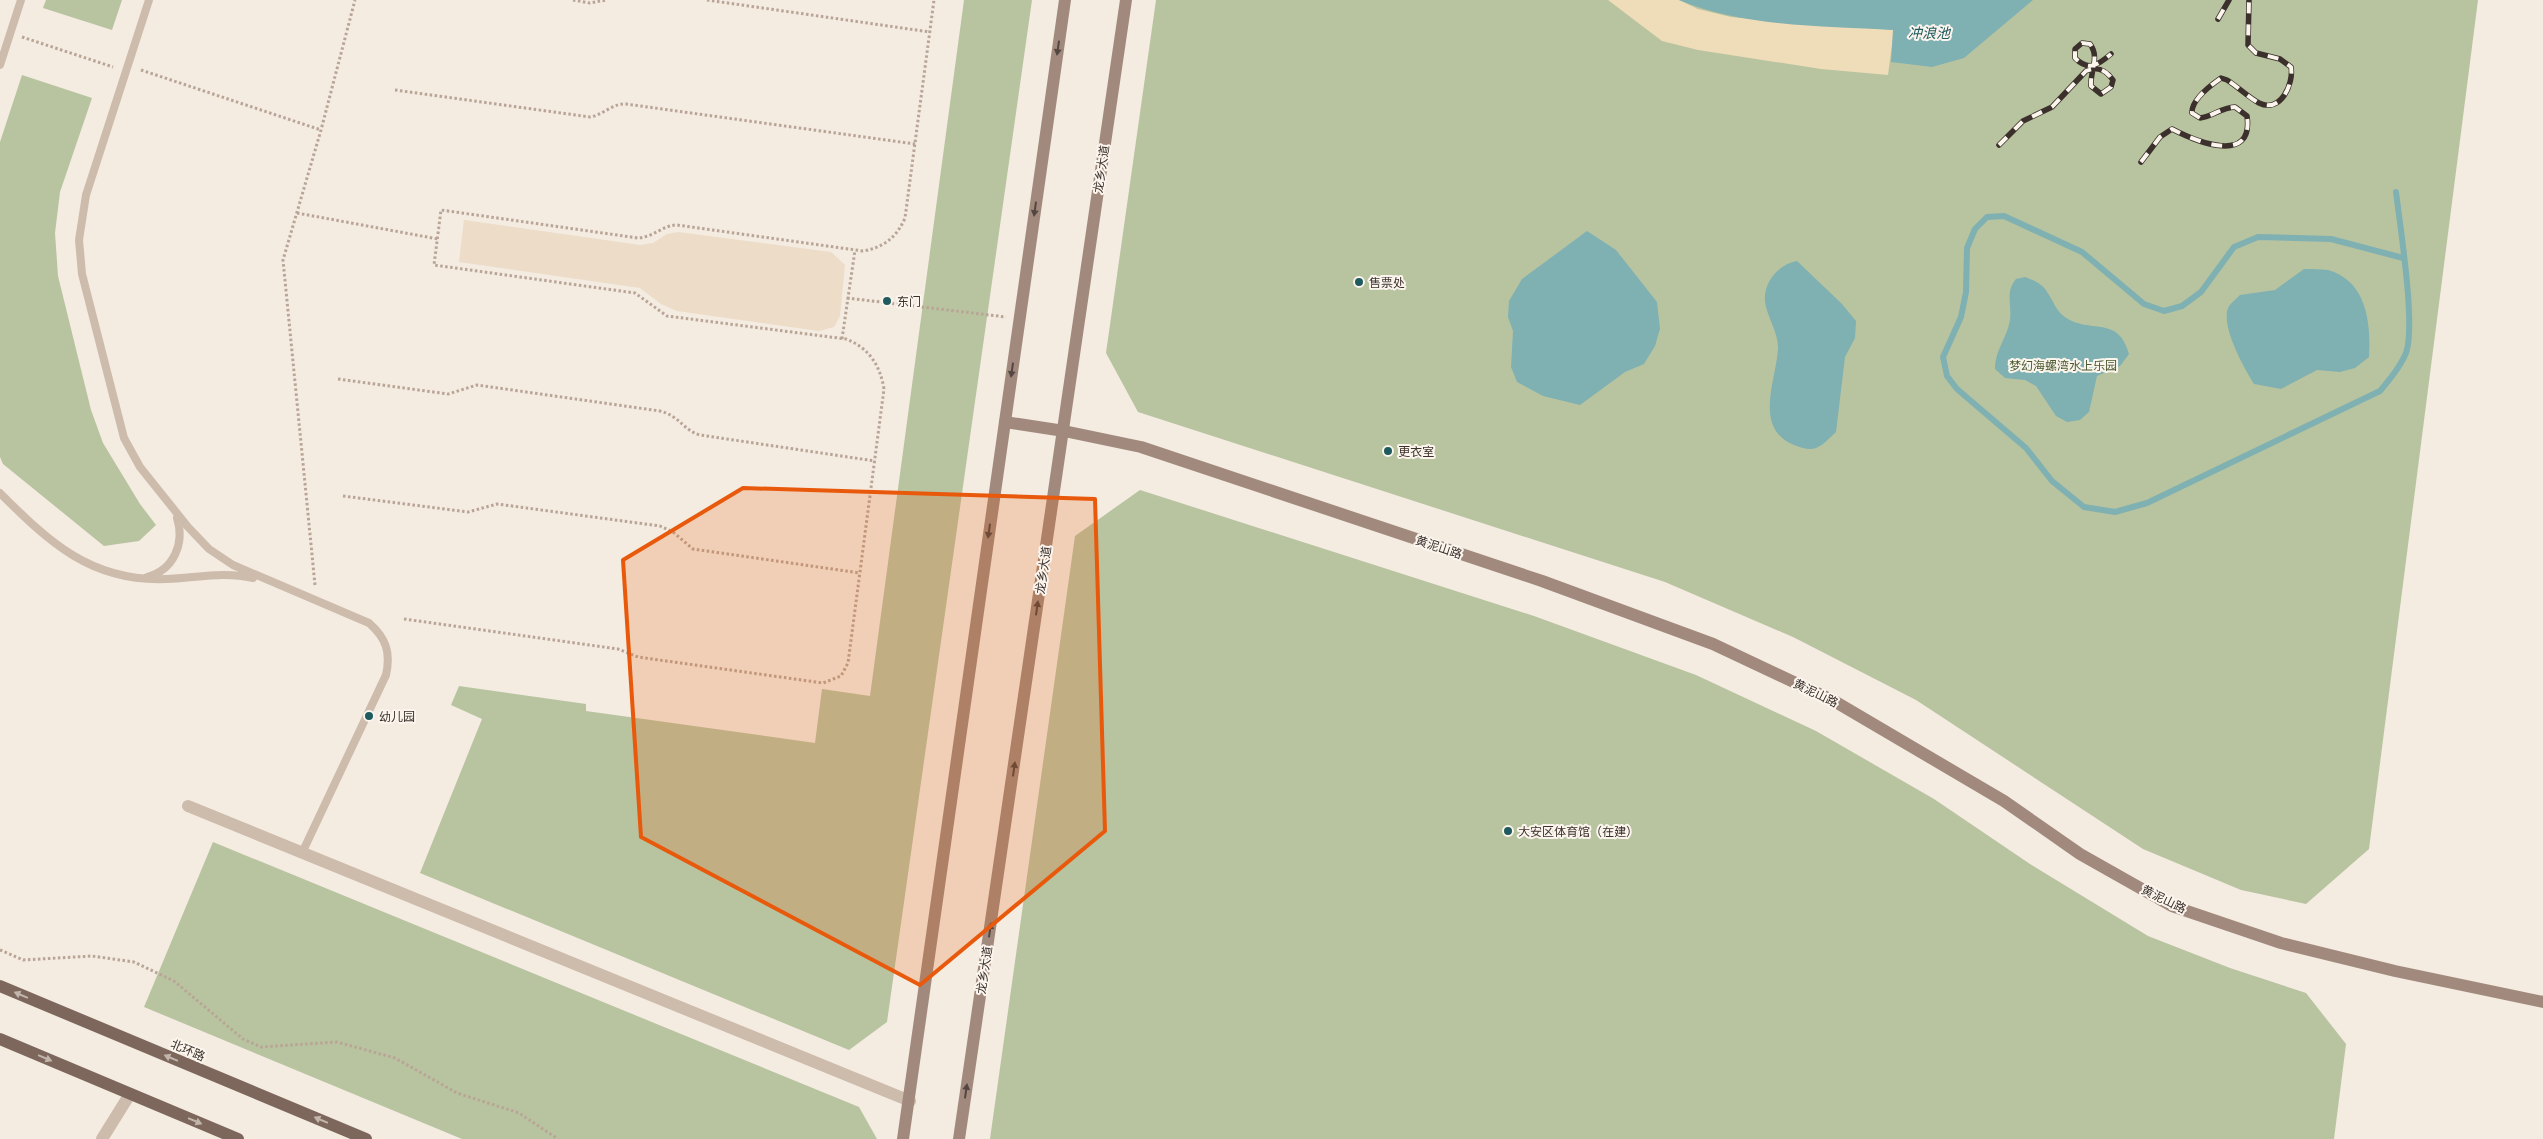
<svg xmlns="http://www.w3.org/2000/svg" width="2543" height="1139" font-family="Mulish,'Noto Sans SC',sans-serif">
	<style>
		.green { fill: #b8c4a0 }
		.sand { fill: #efdcb8 }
		.plaza { fill: #ecdcc8 }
		.water { fill: #7fb0b2 }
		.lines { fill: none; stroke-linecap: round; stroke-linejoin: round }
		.stream { stroke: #7fb0b2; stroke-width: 6 }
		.path { stroke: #b9a596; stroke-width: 3; stroke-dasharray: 2.5 2.5; stroke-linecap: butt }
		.lane { stroke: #cdbbac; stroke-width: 8 }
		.street { stroke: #cdbbac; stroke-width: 12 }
		.secondary { stroke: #a18a7d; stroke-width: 12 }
		.primary { stroke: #7d675c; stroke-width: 12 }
		.rail-casing { stroke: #3b302b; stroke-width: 5.5 }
		.rail { stroke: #fbf5ee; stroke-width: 4; stroke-dasharray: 11; stroke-linecap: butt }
		.oneway { fill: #544640 }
		.oneway2 { fill: #c2b5ac }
		.marked { fill: #e8590c; fill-opacity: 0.2; stroke: #e8590c; stroke-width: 4; stroke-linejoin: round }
		.poi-dot { fill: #1f5a5e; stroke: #fbf5ee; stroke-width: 2 }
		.labels { text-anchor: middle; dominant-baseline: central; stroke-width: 4; stroke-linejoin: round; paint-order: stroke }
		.street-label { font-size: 12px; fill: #3b302b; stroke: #fbf5ee }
		.poi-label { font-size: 12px; fill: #3b302b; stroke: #fbf5ee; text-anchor: start }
		.park-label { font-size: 12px; fill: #4a5a2e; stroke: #fbf5ee }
		.water-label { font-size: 14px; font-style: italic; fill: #1f5a5e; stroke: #fbf5ee }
	</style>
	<rect width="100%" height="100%" fill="#f4ebe1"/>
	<!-- green -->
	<g class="green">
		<path d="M 46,0 L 122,0 L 112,30 L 43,8 Z"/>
		<path d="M 964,0 L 1032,0 L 887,1022 L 849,1050 L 420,873 L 482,719 L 451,705 L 459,686 L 586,704 L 586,711 L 815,743 L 822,689 L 870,696 Z"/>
		<path d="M 1156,0 L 2478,0 L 2369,849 L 2306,904 L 2241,890 L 2143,849 L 1916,700 L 1793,637 L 1665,582 L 1138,412 L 1106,353 Z"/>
		<path d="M 22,75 L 92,98 L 60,192 L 55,233 L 58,276 L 91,410 L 103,443 L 140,504 L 156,525 L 139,541 L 104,546 L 3,464 L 0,457 L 0,142 Z"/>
		<path d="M 1140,490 L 1534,616 L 1696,675 L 1816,731 L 1934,799 L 2030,864 L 2148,936 L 2230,968 L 2306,993 L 2346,1044 L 2334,1139 L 990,1139 L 1075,536 Z"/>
		<path d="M 213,842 L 859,1107 L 877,1139 L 462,1139 L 144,1007 Z"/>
	</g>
	<!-- sand -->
	<path class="sand" d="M 1608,0 L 1679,0 L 1698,9 L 1731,17 L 1894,30 L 1888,75 L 1821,69 L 1698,50 L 1662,41 Z"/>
	<!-- plaza -->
	<path class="plaza" d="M 464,220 L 640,245 L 653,243 L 667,234 L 678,232 L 831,252 L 845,265 L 840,316 L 834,327 L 819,331 L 677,311 L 661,304 L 640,288 L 459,262 Z"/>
	<!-- water -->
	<g class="water">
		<path d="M 1679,0 L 2033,0 L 1964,58 L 1932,67 L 1891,62 L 1893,30 C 1826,26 1741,27 1679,0 Z"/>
		<path d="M 1587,231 L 1616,250 L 1657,302 L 1660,329 L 1655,346 L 1644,364 L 1625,372 L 1580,405 L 1543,396 L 1517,382 L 1511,367 L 1513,331 L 1508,317 L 1509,301 L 1522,279 Z"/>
		<path d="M 1797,261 L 1842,304 L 1856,321 L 1855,338 L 1845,357 L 1836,432 C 1820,447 1816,454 1794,445 C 1753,428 1776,381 1778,349 C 1779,334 1767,317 1765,302 C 1763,282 1779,264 1797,261 Z"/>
		<path d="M 2304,269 C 2312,269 2321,269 2328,270 C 2367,281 2371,323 2369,357 L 2355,368 L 2340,372 L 2317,370 L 2281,389 L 2254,384 C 2244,368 2219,324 2229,306 C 2232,302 2237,298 2240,295 L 2275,290 Z"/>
		<path d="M 2025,277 C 2033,280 2043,284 2047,292 C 2055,303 2055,311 2068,319 C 2092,333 2119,316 2129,354 L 2120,366 L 2097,376 L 2089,412 L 2080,420 L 2067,422 L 2056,416 L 2036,386 L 2025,380 L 2005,378 L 1995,369 C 1995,350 2007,338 2010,320 C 2012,305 2005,292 2016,279 Z"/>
	</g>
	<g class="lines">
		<!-- stream -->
		<path class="stream" d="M 2396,192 C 2400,226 2416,325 2406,353 C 2400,367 2390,379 2380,391 L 2147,503 L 2115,512 L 2084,507 L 2052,481 L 2026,448 L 1957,389 L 1947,376 L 1943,357 L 1961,317 L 1966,292 L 1967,248 L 1975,229 L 1987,217 L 2004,216 L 2082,252 L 2144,304 L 2164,311 L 2182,306 L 2201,292 L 2234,247 L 2258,237 L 2331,239 L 2403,258"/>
		<!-- path -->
		<g class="path">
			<path d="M 573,0 L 590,3 L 606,0"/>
			<path d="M 707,0 L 930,32"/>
			<path d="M 22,37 L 113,67"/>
			<path d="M 141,70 L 321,130"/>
			<path d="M 395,90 L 590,117 C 603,115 613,103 626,104 L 915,144"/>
			<path d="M 297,213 L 438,239"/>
			<path d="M 847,298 L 1006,317"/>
			<path d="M 842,339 L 855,250"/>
			<path d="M 338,379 L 448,394 L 477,385 L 660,411 C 680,416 684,431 700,435 L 875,461"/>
			<path d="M 343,496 L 468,512 L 497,504 L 660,526 L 673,532 L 693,549 L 860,573"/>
			<path d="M 315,585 L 283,260 L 321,130 L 355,0"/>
			<path d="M 404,619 L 618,649 L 638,657 L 823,683 L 841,676 L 848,663 L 884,389 C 880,365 869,348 846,339 L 667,316 L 635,293 L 434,265 L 441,210 L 638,238 C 654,237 663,225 677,225 L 863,251 C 883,248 897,237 905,218 L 934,0"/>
			<path d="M 0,950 L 23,960 L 92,956 L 134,962 L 174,981 L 243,1039 L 261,1047 L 337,1042 L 395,1058 L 457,1093 L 519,1113 L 558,1139"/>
		</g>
		<!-- lane -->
		<g class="lane">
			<path d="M 149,0 L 86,195 L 79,240 L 82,274 L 124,438 L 140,467 L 188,527 L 209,549 L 233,565 L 369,623 C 386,638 391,652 386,675 L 302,853"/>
			<path d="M 0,65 L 21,0"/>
			<path d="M 0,493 C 49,542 91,582 166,579 C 196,578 223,571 253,578"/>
			<path d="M 147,577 C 174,570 185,543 177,518"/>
		</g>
		<!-- street -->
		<g class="street">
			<path d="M 188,806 L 910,1101"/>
			<path d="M 102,1139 L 130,1094"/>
		</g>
		<!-- secondary -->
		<g class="secondary">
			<path d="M 1005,422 L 1064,431 L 1141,447 L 1542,581 L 1713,644 L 1834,701 L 2004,801 L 2080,854 L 2172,906 L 2281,943 L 2395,971 L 2543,1002"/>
			<path d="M 903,1139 L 1065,0"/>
			<path d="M 959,1139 L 1126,0"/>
		</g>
		<!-- primary -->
		<g class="primary">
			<path d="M 0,986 L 366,1139"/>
			<path d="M 0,1039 L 238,1139"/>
		</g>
		<defs>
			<g id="rail">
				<path d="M 2218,19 L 2229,0"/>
				<path d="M 1999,145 L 2023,121 L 2052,107 L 2086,71 C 2098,66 2106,70 2113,80 L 2111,87 L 2101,94 L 2091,86 C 2090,71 2100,57 2090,44 L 2082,43 L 2075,49 L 2075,58 C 2089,72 2098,65 2111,54"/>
				<path d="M 2141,162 L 2160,137 L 2172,129 C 2197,142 2254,165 2247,116 L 2235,107 C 2221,108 2213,116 2200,118 L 2192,113 C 2191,100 2211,85 2221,78 L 2227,80 C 2238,87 2248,97 2259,103 C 2281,114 2294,83 2291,67 L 2280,59 L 2256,53 L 2248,45 L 2249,0"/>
			</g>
		</defs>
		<!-- rail casing -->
		<use href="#rail" class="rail-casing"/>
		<!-- rail -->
		<use href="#rail" class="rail"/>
	</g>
	<!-- one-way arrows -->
	<defs><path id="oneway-solid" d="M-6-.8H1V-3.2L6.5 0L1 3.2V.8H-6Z" transform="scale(1.25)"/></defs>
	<g class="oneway">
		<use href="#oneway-solid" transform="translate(1058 48) rotate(98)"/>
		<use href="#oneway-solid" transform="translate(1035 209) rotate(98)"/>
		<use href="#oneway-solid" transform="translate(1012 370) rotate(98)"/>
		<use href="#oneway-solid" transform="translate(989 531) rotate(98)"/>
		<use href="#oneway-solid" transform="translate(1037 608) rotate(-82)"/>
		<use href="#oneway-solid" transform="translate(1014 769) rotate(-82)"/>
		<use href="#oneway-solid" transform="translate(990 930) rotate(-82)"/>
		<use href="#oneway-solid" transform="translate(966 1091) rotate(-82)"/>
	</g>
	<g class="oneway2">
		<use href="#oneway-solid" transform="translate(21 995) rotate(-157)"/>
		<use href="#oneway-solid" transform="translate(45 1058) rotate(23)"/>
		<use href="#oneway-solid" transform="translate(171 1058) rotate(-157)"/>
		<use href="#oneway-solid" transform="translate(321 1120) rotate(-157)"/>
		<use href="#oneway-solid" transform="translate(195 1121) rotate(23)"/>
	</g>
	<!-- marked area -->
	<path class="marked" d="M 743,488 L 1095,499 L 1105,831 L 920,985 L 641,837 L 623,560 Z"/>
	<!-- markers -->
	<g class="poi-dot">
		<circle cx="1359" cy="282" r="5"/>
		<circle cx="887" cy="301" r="5"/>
		<circle cx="1388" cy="451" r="5"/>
		<circle cx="369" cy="716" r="5"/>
		<circle cx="1508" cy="831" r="5"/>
	</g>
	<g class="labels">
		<!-- street labels -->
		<g class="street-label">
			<text transform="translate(1101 169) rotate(-82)">龙乡大道</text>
			<text transform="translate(1439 547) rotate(18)">黄泥山路</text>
			<text transform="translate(1043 570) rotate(-82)">龙乡大道</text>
			<text transform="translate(1816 693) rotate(26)">黄泥山路</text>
			<text transform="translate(2164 899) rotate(26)">黄泥山路</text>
			<text transform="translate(984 970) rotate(-82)">龙乡大道</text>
			<text transform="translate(188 1050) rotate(23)">北环路</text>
		</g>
		<!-- poi labels -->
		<g class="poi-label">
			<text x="1369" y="282">售票处</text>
			<text x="897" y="301">东门</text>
			<text x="1398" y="451">更衣室</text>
			<text x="379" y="716">幼儿园</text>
			<text x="1518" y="831">大安区体育馆（在建）</text>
		</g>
		<!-- park labels -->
		<g class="park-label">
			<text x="2063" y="365">梦幻海螺湾水上乐园</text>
		</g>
		<!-- water labels -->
		<g class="water-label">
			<text x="1929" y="33">冲浪池</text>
		</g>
	</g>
</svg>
